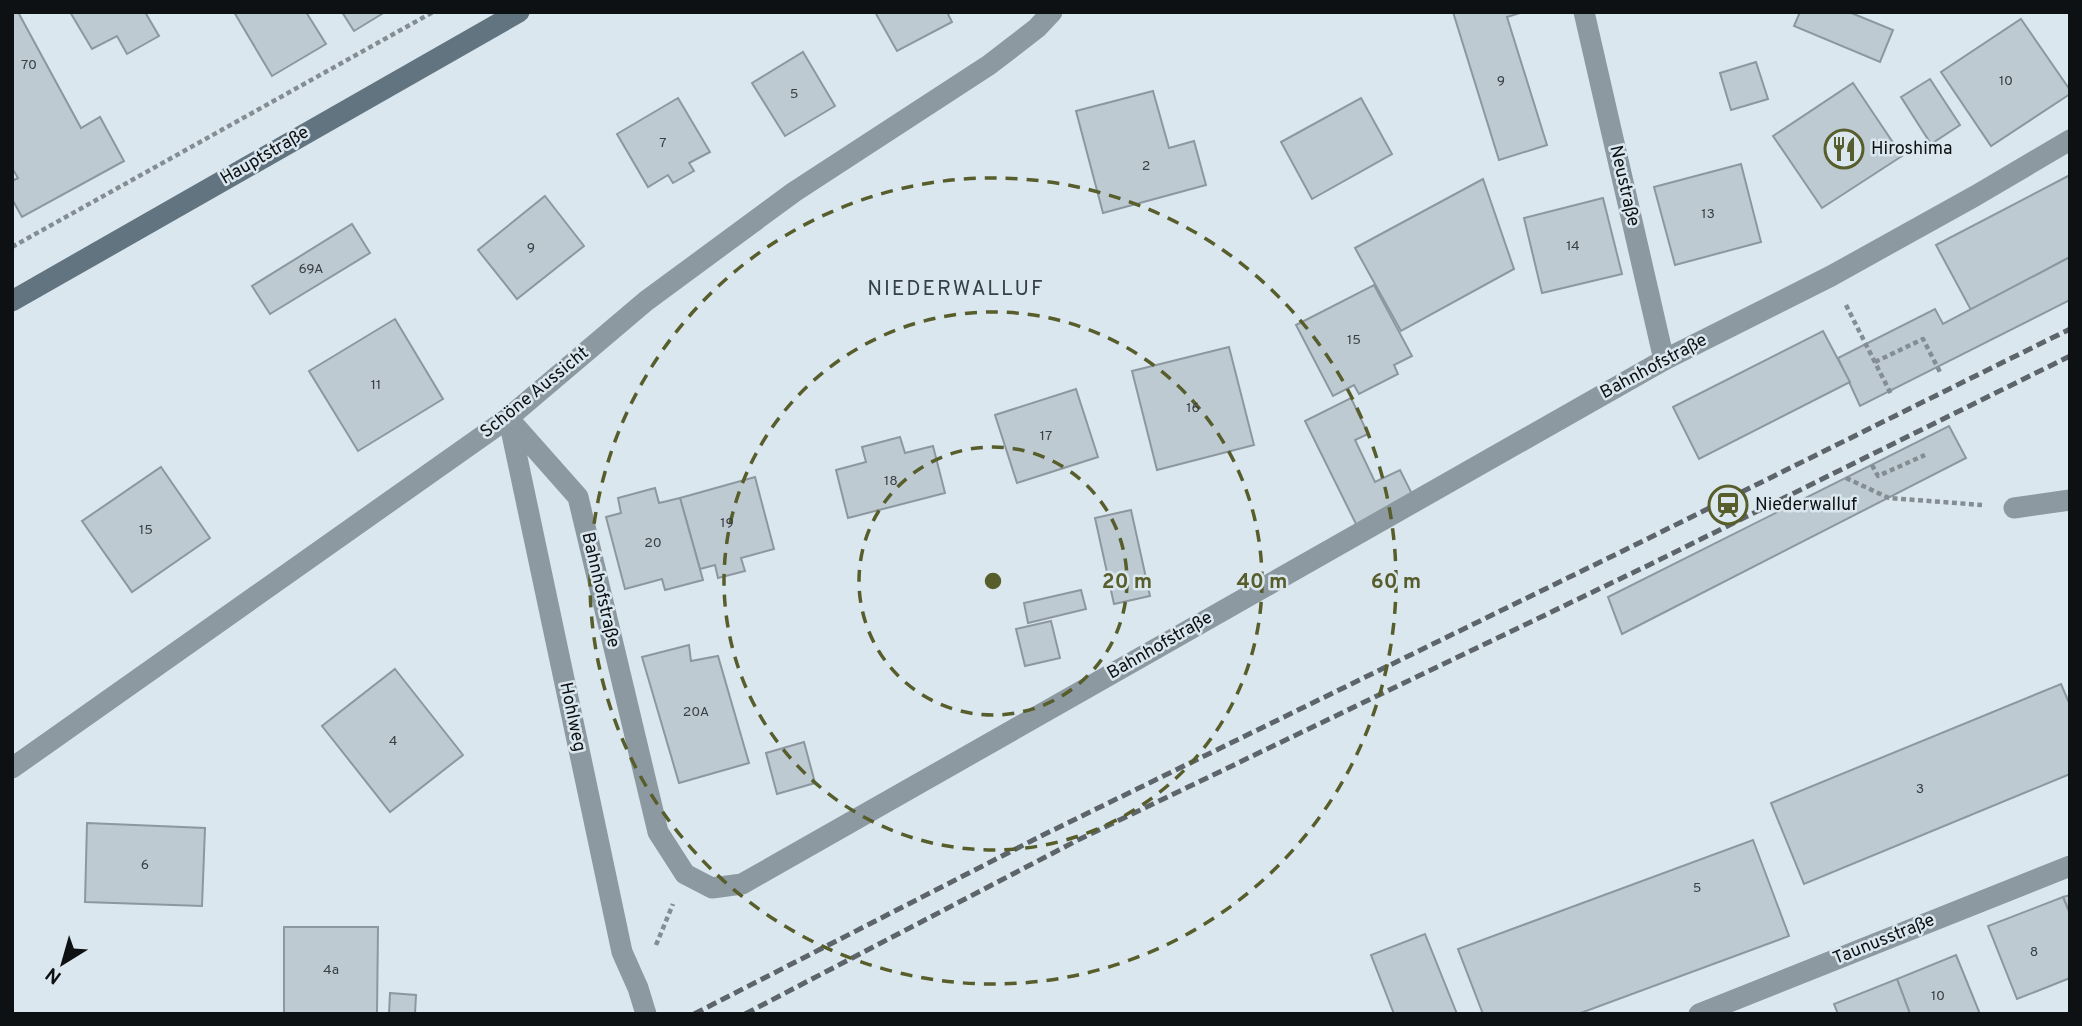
<svg xmlns="http://www.w3.org/2000/svg" width="2082" height="1026" font-family="Overpass,sans-serif">
	<style>
		.building { fill: #becad2; stroke: #8c979f; stroke-width: 2 }
		.lines { fill: none; stroke-linecap: round; stroke-linejoin: round }
		.path { stroke: #848d93; stroke-width: 4.5; stroke-dasharray: 5 3.5; stroke-linecap: butt }
		.lane { stroke: #8c99a1; stroke-width: 21 }
		.street { stroke: #8c99a1; stroke-width: 21 }
		.secondary { stroke: #627480; stroke-width: 21 }
		.rail { stroke: #5e656a; stroke-width: 5; stroke-dasharray: 10 5; stroke-linecap: butt }
		.ring { fill: none; stroke: #575d2b; stroke-width: 3.5; stroke-dasharray: 12 9 }
		.labels { text-anchor: middle; dominant-baseline: central; stroke-width: 5; stroke-linejoin: round; paint-order: stroke }
		.number-label { font-size: 14px; fill: #393f43 }
		.poi-label { font-size: 18px; fill: #0d1113; stroke: #dbe7ef; text-anchor: start }
		.street-label { font-size: 18px; fill: #0d1113; stroke: #dbe7ef }
		.quarter-label { font-size: 21px; letter-spacing: 2px; fill: #364047; stroke: #dbe7ef }
		.centre { fill: #575d2b; stroke: #dbe7ef; stroke-width: 3.5 }
		.ring-label { font-size: 21px; text-anchor: middle; font-weight: bold; fill: #575d2b; stroke: #dbe7ef; stroke-width: 5; stroke-linejoin: round; paint-order: stroke }
	</style>
	<rect width="100%" height="100%" fill="#dbe7ef"/>
	<!-- building -->
	<g class="building">
		<path d="M 12,12 L 18,12 L 81,128 L 100,117 L 124,161 L 22,217 L 12,199 L 12,181 L 18,178 L 12,168 Z"/>
		<path d="M 70,12 L 145,12 L 159,36 L 127,54 L 117,36 L 92,49 Z"/>
		<path d="M 234,12 L 306,12 L 326,44 L 272,76 Z"/>
		<path d="M 342,12 L 385,12 L 354,31 Z"/>
		<path d="M 875,12 L 947,12 L 952,22 L 897,51 Z"/>
		<path d="M 1453,12 L 1523,12 L 1507,17 L 1547,145 L 1499,160 Z"/>
		<path d="M 1800,12 L 1849,12 L 1893,30 L 1880,62 L 1794,26 Z"/>
		<path d="M 2021,19 L 2070,90 L 2070,94 L 1991,146 L 1941,72 Z"/>
		<path d="M 803,52 L 835,106 L 785,136 L 752,83 Z"/>
		<path d="M 1756,62 L 1768,99 L 1731,110 L 1720,73 Z"/>
		<path d="M 1930,79 L 1960,125 L 1931,144 L 1901,97 Z"/>
		<path d="M 1853,83 L 1902,156 L 1822,208 L 1773,136 Z"/>
		<path d="M 1153,91 L 1169,148 L 1194,141 L 1206,185 L 1103,213 L 1076,111 Z"/>
		<path d="M 678,98 L 710,152 L 689,163 L 694,171 L 673,183 L 668,175 L 648,187 L 617,134 Z"/>
		<path d="M 1361,98 L 1392,154 L 1312,199 L 1281,142 Z"/>
		<path d="M 1741,164 L 1761,242 L 1675,265 L 1654,187 Z"/>
		<path d="M 2070,175 L 2070,257 L 1971,310 L 1936,245 Z"/>
		<path d="M 1483,179 L 1514,269 L 1401,331 L 1355,248 Z"/>
		<path d="M 545,196 L 584,246 L 517,299 L 478,250 Z"/>
		<path d="M 1603,198 L 1622,274 L 1542,293 L 1524,218 Z"/>
		<path d="M 352,224 L 370,253 L 270,314 L 252,286 Z"/>
		<path d="M 2070,257 L 2070,300 L 1860,406 L 1838,358 L 1935,309 L 1943,324 Z"/>
		<path d="M 1374,285 L 1412,356 L 1394,365 L 1398,374 L 1359,394 L 1354,385 L 1333,396 L 1296,325 Z"/>
		<path d="M 395,319 L 443,399 L 358,451 L 309,371 Z"/>
		<path d="M 1823,331 L 1850,382 L 1699,459 L 1673,407 Z"/>
		<path d="M 1229,347 L 1254,445 L 1157,470 L 1132,371 Z"/>
		<path d="M 1076,389 L 1098,457 L 1017,483 L 995,415 Z"/>
		<path d="M 1351,398 L 1368,434 L 1355,440 L 1375,482 L 1400,470 L 1415,500 L 1358,528 L 1305,421 Z"/>
		<path d="M 1949,426 L 1966,458 L 1622,634 L 1608,597 Z"/>
		<path d="M 900,437 L 905,453 L 933,446 L 945,493 L 848,518 L 836,470 L 866,462 L 862,447 Z"/>
		<path d="M 161,467 L 210,538 L 132,592 L 82,521 Z"/>
		<path d="M 755,477 L 774,549 L 741,558 L 745,571 L 718,578 L 715,565 L 700,569 L 680,498 Z"/>
		<path d="M 655,488 L 659,503 L 680,498 L 703,580 L 665,590 L 662,579 L 625,589 L 606,517 L 621,513 L 618,498 Z"/>
		<path d="M 1131,510 L 1150,596 L 1114,604 L 1095,518 Z"/>
		<path d="M 1081,590 L 1086,609 L 1028,623 L 1024,603 Z"/>
		<path d="M 1051,621 L 1060,658 L 1025,666 L 1016,629 Z"/>
		<path d="M 689,645 L 691,661 L 718,656 L 749,763 L 679,783 L 642,657 Z"/>
		<path d="M 395,669 L 463,755 L 390,812 L 322,726 Z"/>
		<path d="M 2061,684 L 2070,705 L 2070,774 L 1804,884 L 1771,803 Z"/>
		<path d="M 804,742 L 815,783 L 777,794 L 766,753 Z"/>
		<path d="M 87,823 L 205,828 L 202,906 L 85,902 Z"/>
		<path d="M 1753,840 L 1789,936 L 1578,1014 L 1483,1014 L 1458,949 Z"/>
		<path d="M 2070,895 L 2070,914 L 2063,897 Z"/>
		<path d="M 2063,897 L 2070,914 L 2070,978 L 2017,999 L 1988,926 Z"/>
		<path d="M 284,927 L 378,927 L 377,1014 L 284,1014 Z"/>
		<path d="M 1425,934 L 1457,1014 L 1394,1014 L 1371,955 Z"/>
		<path d="M 1956,955 L 1980,1014 L 1910,1014 L 1897,979 Z"/>
		<path d="M 1897,979 L 1910,1014 L 1838,1014 L 1834,1004 Z"/>
		<path d="M 390,993 L 416,995 L 415,1014 L 389,1014 Z"/>
	</g>
	<g class="lines">
		<!-- path -->
		<g class="path">
			<path d="M 12,247 L 433,12"/>
			<path d="M 1846,305 L 1892,396"/>
			<path d="M 1875,362 L 1923,339 L 1940,372"/>
			<path d="M 1872,465 L 1878,476 L 1925,455"/>
			<path d="M 1846,478 L 1889,498 L 1982,505"/>
			<path d="M 656,945 L 673,904"/>
		</g>
		<!-- lane -->
		<path class="lane" d="M 2014,508 L 2070,500"/>
		<!-- street -->
		<g class="street">
			<path d="M 1584,12 L 1664,360"/>
			<path d="M 508,418 L 578,497 L 658,832 L 685,874 L 712,888 L 742,884 L 1664,360 L 1831,276 L 1975,196 L 2070,140"/>
			<path d="M 509,420 L 622,952 L 638,988 L 646,1014"/>
			<path d="M 12,768 L 508,418 L 646,301 L 794,192 L 989,65 L 1037,28 L 1052,12"/>
			<path d="M 1699,1014 L 2070,866"/>
		</g>
		<!-- secondary -->
		<path class="secondary" d="M 12,301 L 519,12"/>
		<!-- rail -->
		<g class="rail">
			<path d="M 694,1014 L 1043,835 L 1639,543 L 2070,329"/>
			<path d="M 745,1014 L 1076,841 L 1653,563 L 2070,356"/>
		</g>
	</g>
	<!-- distance rings -->
	<g class="ring">
		<circle cx="993" cy="581" r="134"/>
		<circle cx="993" cy="581" r="269"/>
		<circle cx="993" cy="581" r="403"/>
	</g>
	<!-- icons -->
	<defs>
		<symbol id="restaurant-ring" viewBox="-11 -11 22 22"><circle r="9.5" fill="#dbe7ef" stroke="#575d2b" stroke-width="1.5"/><path d="M-5-6h1v4h1v-4h1v4h1v-4h1v5L-1.5 .5V6h-2V.5L-5-1ZM5-6V6H3V1.5H1.5Q1.5-4 5-6Z" fill="#575d2b"/></symbol>
		<symbol id="station-ring" viewBox="-11 -11 22 22"><circle r="9.5" fill="#dbe7ef" stroke="#575d2b" stroke-width="1.5"/><path d="M-3-6H3Q5-6 5-4V2Q5 4 3 4L4.5 6H3L1.5 4h-3L-3 6H-4.5L-3 4Q-5 4-5 2V-4Q-5-6-3-6ZM-3.5-4v3h7v-3ZM-3.5 1v1.5H-2V1ZM2 1v1.5H3.5V1Z" fill="#575d2b"/></symbol>
	</defs>
	<g fill-rule="evenodd">
		<use href="#restaurant-ring" x="1822" y="127" width="44" height="44"/>
		<use href="#station-ring" x="1706" y="483" width="44" height="44"/>
	</g>
	<g class="labels">
		<!-- number labels -->
		<g class="number-label">
			<text x="29" y="65">70</text>
			<text x="1501" y="81">9</text>
			<text x="2006" y="81">10</text>
			<text x="794" y="94">5</text>
			<text x="663" y="143">7</text>
			<text x="1146" y="166">2</text>
			<text x="1708" y="214">13</text>
			<text x="1573" y="246">14</text>
			<text x="531" y="248">9</text>
			<text x="311" y="269">69A</text>
			<text x="1354" y="340">15</text>
			<text x="376" y="385">11</text>
			<text x="1193" y="408">16</text>
			<text x="1046" y="436">17</text>
			<text x="891" y="481">18</text>
			<text x="727" y="523">19</text>
			<text x="146" y="530">15</text>
			<text x="653" y="543">20</text>
			<text x="696" y="712">20A</text>
			<text x="393" y="741">4</text>
			<text x="1920" y="789">3</text>
			<text x="145" y="865">6</text>
			<text x="1697" y="888">5</text>
			<text x="2034" y="952">8</text>
			<text x="331" y="970">4a</text>
			<text x="1938" y="996">10</text>
		</g>
		<!-- poi labels -->
		<g class="poi-label">
			<text x="1871" y="149">Hiroshima</text>
			<text x="1755" y="505">Niederwalluf</text>
		</g>
		<!-- street labels -->
		<g class="street-label">
			<text transform="translate(265 156) rotate(-30)">Hauptstraße</text>
			<text transform="translate(1624 186) rotate(77)">Neustraße</text>
			<text transform="translate(1654 367) rotate(-28)">Bahnhofstraße</text>
			<text transform="translate(535 393) rotate(-39)">Schöne Aussicht</text>
			<text transform="translate(600 590) rotate(77)">Bahnhofstraße</text>
			<text transform="translate(1160 646) rotate(-30)">Bahnhofstraße</text>
			<text transform="translate(572 717) rotate(78)">Hohlweg</text>
			<text transform="translate(1884 940) rotate(-22)">Taunusstraße</text>
		</g>
		<!-- quarter labels -->
		<g class="quarter-label">
			<text x="956" y="289">NIEDERWALLUF</text>
		</g>
	</g>
	<circle cx="993" cy="581" r="10" class="centre"/>
	<g class="ring-label">
		<text x="1127" y="588">20 m</text>
		<text x="1262" y="588">40 m</text>
		<text x="1396" y="588">60 m</text>
	</g>
	<!-- border -->
	<rect width="2082" height="1026" fill="none" stroke="#0d1113" stroke-width="28"/>
	<!-- north arrow -->
	<g transform="translate(63 963) rotate(217)" stroke="#dbe7ef" stroke-width="5" paint-order="stroke">
	<path d="M0-5L12 26L0 18L-12 26Z" fill="#0d1113"/>
	<text y="-10" font-size="19" font-weight="bold" text-anchor="middle" fill="#0d1113">N</text>
	</g>
</svg>
